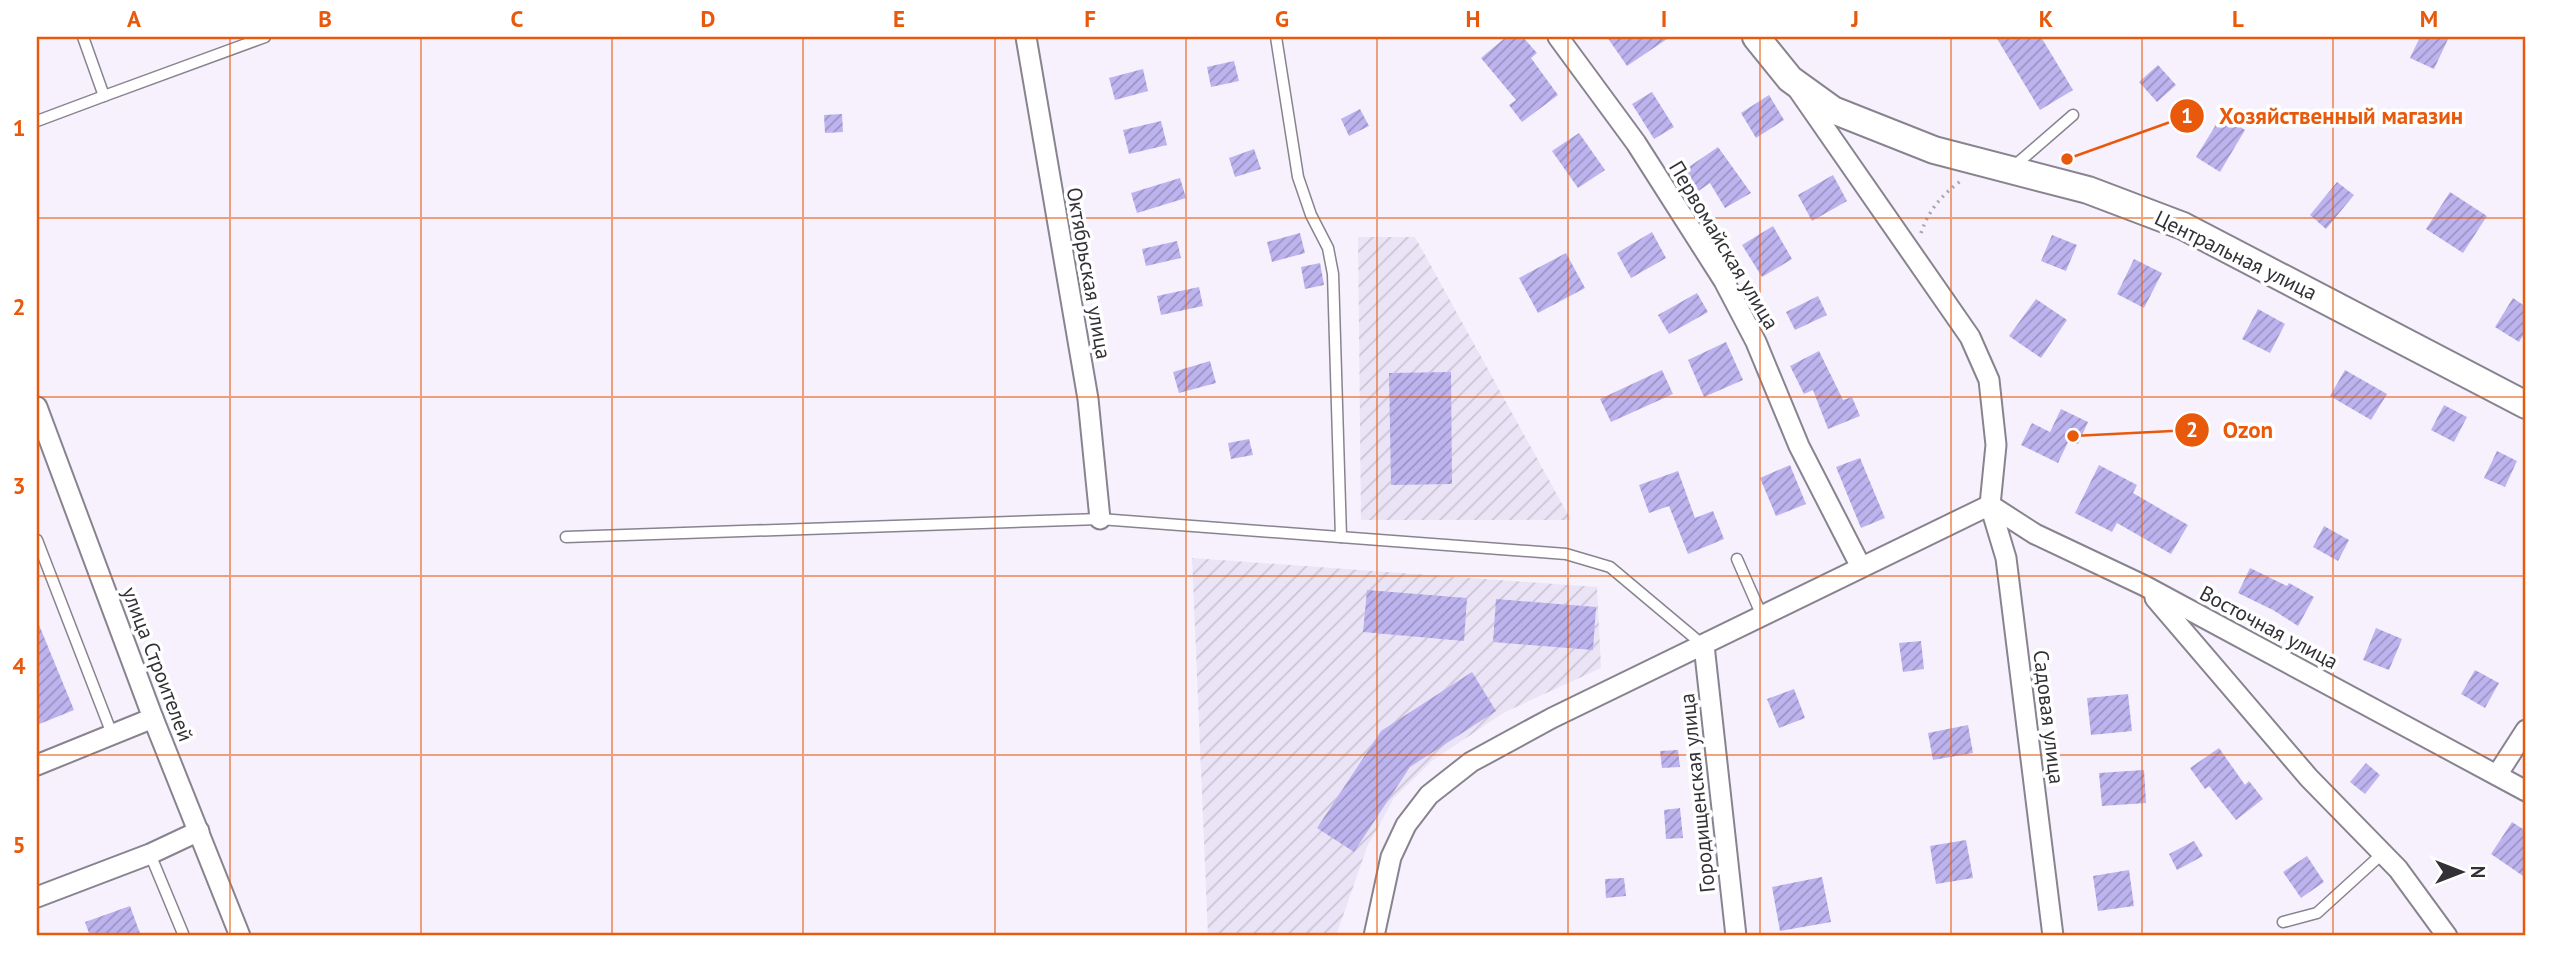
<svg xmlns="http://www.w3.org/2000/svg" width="2563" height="973" font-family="'PT Sans',sans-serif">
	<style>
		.industrial { fill: url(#industrial-furrows) }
		.building { fill: url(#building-hatch) }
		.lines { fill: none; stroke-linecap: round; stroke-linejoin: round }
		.lane-casing { stroke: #88848f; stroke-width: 13 }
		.street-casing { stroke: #88848f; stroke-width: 23 }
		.secondary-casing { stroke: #88848f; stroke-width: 30 }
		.path { stroke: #a9a5ae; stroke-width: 3.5; stroke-dasharray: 2 5; stroke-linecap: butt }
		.lane { stroke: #fff; stroke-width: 10 }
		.street { stroke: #fff; stroke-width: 19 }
		.secondary { stroke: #fff; stroke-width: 26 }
		.grid { fill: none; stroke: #e8590c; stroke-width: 2; stroke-opacity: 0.55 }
		.labels { text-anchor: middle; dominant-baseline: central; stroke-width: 7; stroke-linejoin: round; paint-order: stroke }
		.street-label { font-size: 21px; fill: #333136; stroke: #fff }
		.leader { fill: none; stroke: #e8590c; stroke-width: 2.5 }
		.callout-dot { fill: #e8590c; stroke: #fff; stroke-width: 2.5 }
		.mark-label { font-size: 21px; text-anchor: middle; font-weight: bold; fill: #fff }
		.callout-label { font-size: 23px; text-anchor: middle; font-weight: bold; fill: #e8590c; stroke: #fff; stroke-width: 7; stroke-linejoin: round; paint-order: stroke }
		.neatline { fill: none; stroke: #e8590c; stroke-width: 2.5 }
		.grid-label { font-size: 23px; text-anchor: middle; font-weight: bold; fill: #e8590c }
	</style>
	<defs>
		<pattern id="industrial-furrows" width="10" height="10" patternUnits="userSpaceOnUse" patternTransform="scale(1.75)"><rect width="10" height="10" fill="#ebe4f7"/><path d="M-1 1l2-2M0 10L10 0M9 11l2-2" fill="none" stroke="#cac4d4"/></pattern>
		<pattern id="building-hatch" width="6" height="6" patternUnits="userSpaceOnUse" patternTransform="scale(1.75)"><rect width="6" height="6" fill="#bdb4ef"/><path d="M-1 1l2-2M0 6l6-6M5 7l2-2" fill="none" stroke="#9a93c2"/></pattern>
	</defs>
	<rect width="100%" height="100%" fill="#f6f1fd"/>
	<!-- industrial -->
	<g class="industrial">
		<path d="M 1358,237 L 1415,237 L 1571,520 L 1361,520 Z"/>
		<path d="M 1192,558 L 1597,587 L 1601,668 L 1505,712 L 1433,760 L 1394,798 L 1367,847 L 1336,936 L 1208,936 Z"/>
	</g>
	<!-- building -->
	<g class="building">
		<path d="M 1506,37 L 1523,37 L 1537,53 L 1531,58 L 1558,95 L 1522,122 L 1509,105 L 1516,100 L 1481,58 Z"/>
		<path d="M 1607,37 L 1670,37 L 1627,66 Z"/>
		<path d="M 1996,37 L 2041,37 L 2073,90 L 2040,110 Z"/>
		<path d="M 2420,37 L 2449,37 L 2434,69 L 2410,58 Z"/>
		<path d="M 1234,61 L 1239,81 L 1211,87 L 1207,67 Z"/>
		<path d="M 2158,65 L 2176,85 L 2157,102 L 2139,82 Z"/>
		<path d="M 1143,69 L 1148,91 L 1115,100 L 1109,78 Z"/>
		<path d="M 1652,92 L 1674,127 L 1654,139 L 1632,104 Z"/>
		<path d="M 1769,95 L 1784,120 L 1756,138 L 1741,113 Z"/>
		<path d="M 1360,109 L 1369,126 L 1349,136 L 1341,119 Z"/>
		<path d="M 842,114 L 843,132 L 825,133 L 824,115 Z"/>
		<path d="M 2222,115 L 2245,130 L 2220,172 L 2196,157 Z"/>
		<path d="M 1161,121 L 1167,145 L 1129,154 L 1123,130 Z"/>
		<path d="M 1579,133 L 1605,170 L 1578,188 L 1552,151 Z"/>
		<path d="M 1718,147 L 1751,193 L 1725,208 L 1710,183 L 1697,192 L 1683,171 Z"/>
		<path d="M 1254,149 L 1261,169 L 1235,177 L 1229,158 Z"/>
		<path d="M 1833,175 L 1847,201 L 1812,221 L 1798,195 Z"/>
		<path d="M 1180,178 L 1186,198 L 1137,213 L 1131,193 Z"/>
		<path d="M 2337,182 L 2354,195 L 2326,229 L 2310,215 Z"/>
		<path d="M 2450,192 L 2487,216 L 2463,253 L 2426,229 Z"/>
		<path d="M 1773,226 L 1792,259 L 1762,277 L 1742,245 Z"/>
		<path d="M 1652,232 L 1666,258 L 1631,278 L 1617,253 Z"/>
		<path d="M 1300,233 L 1305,253 L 1272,262 L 1267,242 Z"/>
		<path d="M 2052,235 L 2077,245 L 2066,271 L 2041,261 Z"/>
		<path d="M 1177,241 L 1181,258 L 1146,266 L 1142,249 Z"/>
		<path d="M 1566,253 L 1585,288 L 1538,313 L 1519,278 Z"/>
		<path d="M 2134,259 L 2162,273 L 2144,308 L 2117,294 Z"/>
		<path d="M 1320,263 L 1324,285 L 1305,289 L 1301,267 Z"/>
		<path d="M 1199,287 L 1203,306 L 1161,315 L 1157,296 Z"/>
		<path d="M 1697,293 L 1708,312 L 1669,334 L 1658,315 Z"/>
		<path d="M 1818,296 L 1827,315 L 1795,330 L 1786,312 Z"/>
		<path d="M 2513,298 L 2526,307 L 2526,331 L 2519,342 L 2495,327 Z"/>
		<path d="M 2036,299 L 2067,320 L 2041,358 L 2009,336 Z"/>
		<path d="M 2258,309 L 2285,324 L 2270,353 L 2242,339 Z"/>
		<path d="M 1726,342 L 1743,380 L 1704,397 L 1688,360 Z"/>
		<path d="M 1819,351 L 1843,400 L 1852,397 L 1860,416 L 1828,429 L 1813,390 L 1804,394 L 1790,366 Z"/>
		<path d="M 1210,361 L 1216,383 L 1179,393 L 1173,372 Z"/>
		<path d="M 1662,370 L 1673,394 L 1611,422 L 1600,399 Z"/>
		<path d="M 2345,370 L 2387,394 L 2371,420 L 2330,396 Z"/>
		<path d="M 1451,372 L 1452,484 L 1391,485 L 1389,373 Z"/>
		<path d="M 2444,405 L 2467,417 L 2454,442 L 2431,430 Z"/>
		<path d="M 2061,409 L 2088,422 L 2078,444 L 2069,440 L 2058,463 L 2021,445 L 2032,423 L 2050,432 Z"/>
		<path d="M 1249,439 L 1253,455 L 1231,459 L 1228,443 Z"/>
		<path d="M 2497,451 L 2517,461 L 2505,487 L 2484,478 Z"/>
		<path d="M 1860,458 L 1885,518 L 1861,528 L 1836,467 Z"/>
		<path d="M 1790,465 L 1806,504 L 1776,516 L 1760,478 Z"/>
		<path d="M 2099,465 L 2137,485 L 2133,493 L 2188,525 L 2171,554 L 2117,523 L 2112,532 L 2075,513 Z"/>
		<path d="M 1678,471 L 1695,518 L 1713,511 L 1724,539 L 1688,554 L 1669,506 L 1649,513 L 1639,485 Z"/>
		<path d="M 2324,526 L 2349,540 L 2338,561 L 2313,547 Z"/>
		<path d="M 2250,568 L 2287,586 L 2289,583 L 2314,597 L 2298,626 L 2273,610 L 2238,593 Z"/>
		<path d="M 1367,590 L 1467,598 L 1464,641 L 1363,632 Z"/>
		<path d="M 1496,599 L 1596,607 L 1593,650 L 1493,642 Z"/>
		<path d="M 37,620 L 74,710 L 37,725 Z"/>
		<path d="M 2376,628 L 2402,639 L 2389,670 L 2363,660 Z"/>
		<path d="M 1921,641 L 1924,669 L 1903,672 L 1899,643 Z"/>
		<path d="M 2475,670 L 2499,683 L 2485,708 L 2461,694 Z"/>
		<path d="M 1472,672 L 1496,711 L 1410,767 L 1354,852 L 1317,828 L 1381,731 Z"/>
		<path d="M 1794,689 L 1805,718 L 1779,728 L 1767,699 Z"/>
		<path d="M 2128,694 L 2132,731 L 2091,735 L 2087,698 Z"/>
		<path d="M 1968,725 L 1973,753 L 1933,760 L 1928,733 Z"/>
		<path d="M 2219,748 L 2245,785 L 2249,781 L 2263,799 L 2236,820 L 2209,786 L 2205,789 L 2190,768 Z"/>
		<path d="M 1678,750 L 1680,767 L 1662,768 L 1660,751 Z"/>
		<path d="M 2366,763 L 2380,775 L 2365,794 L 2350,782 Z"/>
		<path d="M 2144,770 L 2146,803 L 2102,806 L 2099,773 Z"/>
		<path d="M 1680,808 L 1683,838 L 1666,839 L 1664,810 Z"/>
		<path d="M 2512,822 L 2526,831 L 2526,878 L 2491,854 Z"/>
		<path d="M 1966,840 L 1973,878 L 1936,884 L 1930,846 Z"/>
		<path d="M 2194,841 L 2203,856 L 2177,870 L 2169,854 Z"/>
		<path d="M 2307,856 L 2324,882 L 2301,898 L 2283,872 Z"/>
		<path d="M 2129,870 L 2134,906 L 2098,911 L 2093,876 Z"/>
		<path d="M 1822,877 L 1831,922 L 1780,931 L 1772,887 Z"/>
		<path d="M 1624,878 L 1626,896 L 1606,898 L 1605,879 Z"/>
		<path d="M 130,906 L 141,936 L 90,936 L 85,922 Z"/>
	</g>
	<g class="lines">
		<defs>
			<g id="lane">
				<path d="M 83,37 L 104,96 L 265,37"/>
				<path d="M 1276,37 L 1298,177 L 1311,215 L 1328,248 L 1333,274 L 1341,537"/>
				<path d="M 37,121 L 104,96"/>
				<path d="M 2013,167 L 2073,115"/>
				<path d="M 566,537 L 1100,519 L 1566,554 L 1610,567 L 1703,645"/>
				<path d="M 37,540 L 112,734"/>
				<path d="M 1737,559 L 1762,616"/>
				<path d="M 150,854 L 184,936"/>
				<path d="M 2283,922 L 2317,913 L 2383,853"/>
			</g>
			<g id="street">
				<path d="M 1026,37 L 1088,399 L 1100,519"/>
				<path d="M 1558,37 L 1636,143 L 1724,281 L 1756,342 L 1799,446 L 1861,567"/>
				<path d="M 1799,91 L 1970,337 L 1989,380 L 1996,445 L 1990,505 L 2006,558 L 2053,936"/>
				<path d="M 37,407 L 153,718 L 240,936"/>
				<path d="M 1990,505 L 2035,534 L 2145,586 L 2526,791"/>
				<path d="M 2155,598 L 2309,778 L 2398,869 L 2447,936"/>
				<path d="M 1704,645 L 1736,936"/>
				<path d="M 37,765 L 153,718"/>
				<path d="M 2497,775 L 2526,730"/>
				<path d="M 37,897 L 150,854 L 199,831"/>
				<path d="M 1374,936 L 1391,857 L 1406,825 L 1429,795 L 1471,762 L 1552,718 L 1990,505"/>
			</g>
			<path id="secondary" d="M 1756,37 L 1790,79 L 1833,110 L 1934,150 L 2088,190 L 2183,226 L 2526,405"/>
		</defs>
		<!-- lane casing -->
		<use href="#lane" class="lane-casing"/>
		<!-- street casing -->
		<use href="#street" class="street-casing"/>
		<!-- secondary casing -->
		<use href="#secondary" class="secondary-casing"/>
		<!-- path -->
		<path class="path" d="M 1921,233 C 1929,209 1943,194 1962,180"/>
		<!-- lane -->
		<use href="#lane" class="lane"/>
		<!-- street -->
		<use href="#street" class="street"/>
		<!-- secondary -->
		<use href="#secondary" class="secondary"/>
	</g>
	<!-- grid -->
	<path class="grid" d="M 230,37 L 230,936M 421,37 L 421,936M 612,37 L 612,936M 803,37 L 803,936M 995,37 L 995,936M 1186,37 L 1186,936M 1377,37 L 1377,936M 1568,37 L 1568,936M 1760,37 L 1760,936M 1951,37 L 1951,936M 2142,37 L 2142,936M 2333,37 L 2333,936M 37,218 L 2526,218M 37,397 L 2526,397M 37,576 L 2526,576M 37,755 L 2526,755"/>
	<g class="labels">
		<!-- street labels -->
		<g class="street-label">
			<text transform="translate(1724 245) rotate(59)">Первомайская улица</text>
			<text transform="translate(2236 255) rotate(26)">Центральная улица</text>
			<text transform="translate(1089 273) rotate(80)">Октябрьская улица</text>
			<text transform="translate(2269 627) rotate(28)">Восточная улица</text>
			<text transform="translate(158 664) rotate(69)">улица Строителей</text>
			<text transform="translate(2049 717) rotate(83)">Садовая улица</text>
			<text transform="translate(1697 793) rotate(-96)">Городищенская улица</text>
		</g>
	</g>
	<!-- callouts -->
	<path class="leader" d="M2067 159L2187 116M2073 436L2192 430"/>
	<g class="callout-dot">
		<circle cx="2067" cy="159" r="7"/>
		<circle cx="2073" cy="436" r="7"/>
		<circle cx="2187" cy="116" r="18"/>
		<circle cx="2192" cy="430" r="18"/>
	</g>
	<g class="mark-label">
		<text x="2187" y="123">1</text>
		<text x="2192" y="437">2</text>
	</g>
	<g class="callout-label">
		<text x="2341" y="124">Хозяйственный магазин</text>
		<text x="2248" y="438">Ozon</text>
	</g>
	<!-- border -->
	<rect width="2563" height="973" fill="none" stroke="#ffffff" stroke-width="77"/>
	<!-- north arrow -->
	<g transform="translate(2461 872) rotate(90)" stroke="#ffffff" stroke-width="5" paint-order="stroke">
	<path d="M0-5L12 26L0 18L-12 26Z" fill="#333136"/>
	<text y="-10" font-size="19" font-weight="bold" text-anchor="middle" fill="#333136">N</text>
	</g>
	<rect x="38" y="38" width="2486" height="896" class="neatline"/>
	<g class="grid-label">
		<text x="134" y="27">A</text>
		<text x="325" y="27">B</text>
		<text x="517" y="27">C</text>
		<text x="708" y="27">D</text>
		<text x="899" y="27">E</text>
		<text x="1090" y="27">F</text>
		<text x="1282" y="27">G</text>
		<text x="1473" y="27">H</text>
		<text x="1664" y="27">I</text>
		<text x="1855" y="27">J</text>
		<text x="2046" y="27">K</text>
		<text x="2238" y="27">L</text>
		<text x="2429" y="27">M</text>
		<text x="19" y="136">1</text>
		<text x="19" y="315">2</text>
		<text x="19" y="494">3</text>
		<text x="19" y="674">4</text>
		<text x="19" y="853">5</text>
	</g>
</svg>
